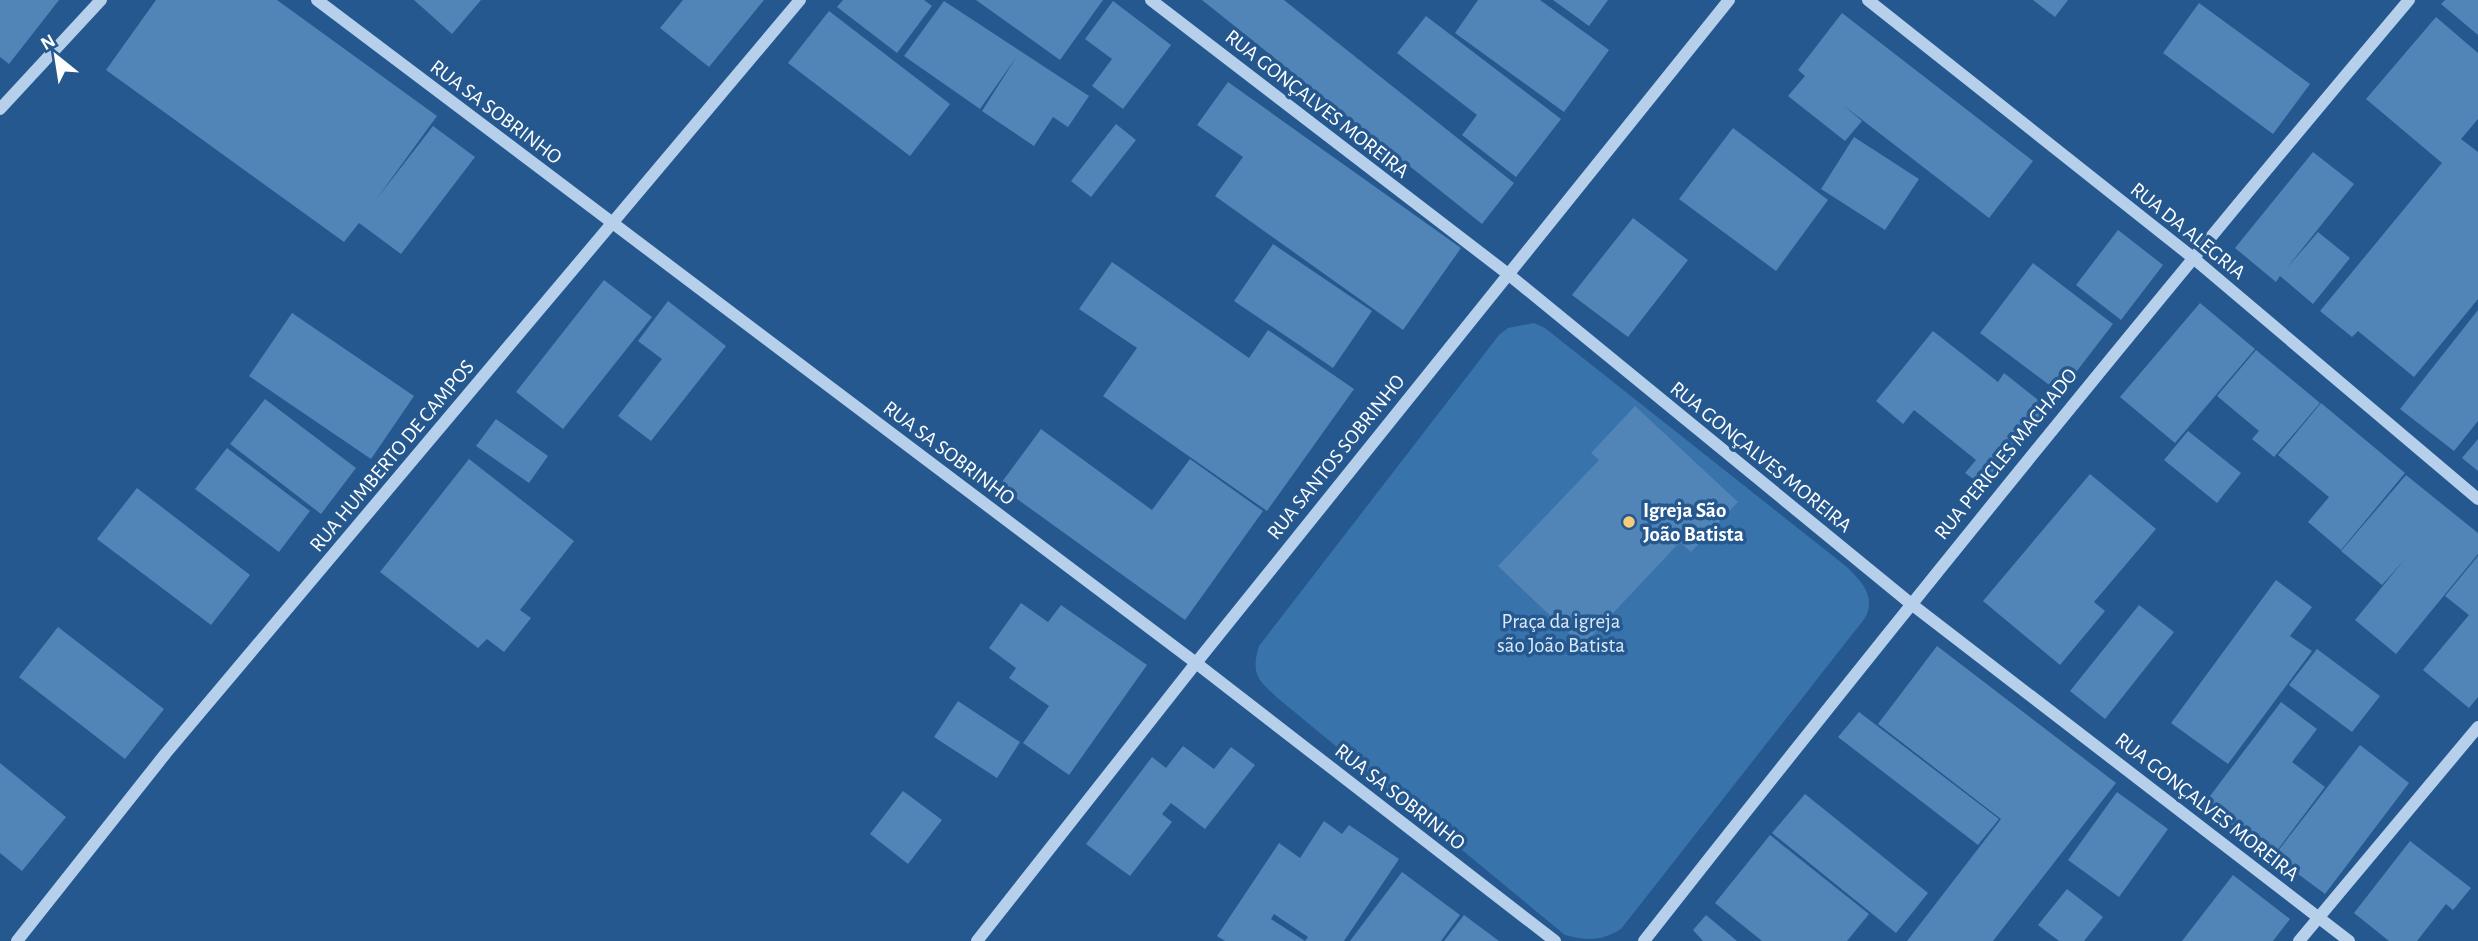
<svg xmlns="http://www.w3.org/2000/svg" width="2478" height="941" font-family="'Alegreya Sans',sans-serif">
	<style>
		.green { fill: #3973ab }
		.building { fill: #5184b7 }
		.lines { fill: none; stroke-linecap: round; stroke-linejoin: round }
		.minor { stroke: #b6d0eb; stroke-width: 12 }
		.poi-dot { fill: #f5cc7a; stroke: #25588f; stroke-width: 2.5 }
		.labels { text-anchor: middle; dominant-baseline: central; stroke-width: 7; stroke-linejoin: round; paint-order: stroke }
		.street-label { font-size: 21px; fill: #fff; stroke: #25588f }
		.poi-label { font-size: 21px; font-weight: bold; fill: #fff; stroke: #25588f; text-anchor: start }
		.park-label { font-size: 21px; fill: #dae9f8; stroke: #25588f }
	</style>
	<rect width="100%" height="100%" fill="#25588f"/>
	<!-- green -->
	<path class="green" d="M 1534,323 L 1545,328 L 1847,567 C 1863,583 1876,597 1865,618 L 1621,929 C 1601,941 1589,941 1565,935 L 1280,700 C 1259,681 1250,675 1259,646 L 1499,335 L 1508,328 Z"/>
	<!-- building -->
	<g class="building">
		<path d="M 0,0 L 59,0 L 9,64 L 0,57 Z"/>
		<path d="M 156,0 L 277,0 L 437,116 L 375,201 L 433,126 L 475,157 L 401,254 L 359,223 L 344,242 L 106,70 Z"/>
		<path d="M 414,0 L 481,0 L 452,34 Z"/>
		<path d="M 683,0 L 764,0 L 709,67 L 660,28 Z"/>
		<path d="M 843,0 L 924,0 L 932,6 L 897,53 L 837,7 Z"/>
		<path d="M 976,0 L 1103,0 L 1060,60 Z"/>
		<path d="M 1202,0 L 1284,0 L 1514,183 L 1482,224 Z"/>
		<path d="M 1478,0 L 1540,0 L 1609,50 L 1564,112 L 1455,33 Z"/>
		<path d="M 1553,0 L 1608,0 L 1589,26 Z"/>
		<path d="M 2033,0 L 2068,0 L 2055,17 Z"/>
		<path d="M 2445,0 L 2478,0 L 2478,35 L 2441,4 Z"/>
		<path d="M 944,1 L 1089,96 L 1068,127 L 1053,117 L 1034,146 L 982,111 L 1017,56 L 980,109 L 904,56 Z"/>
		<path d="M 1113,1 L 1171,45 L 1123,109 L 1092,86 L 1112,59 L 1085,39 Z"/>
		<path d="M 2199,3 L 2310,84 L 2273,134 L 2163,53 Z"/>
		<path d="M 829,11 L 950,104 L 910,156 L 788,63 Z"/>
		<path d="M 1842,13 L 2033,161 L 1989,218 L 1843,105 L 1862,121 L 1845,141 L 1788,96 L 1805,76 L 1798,70 Z"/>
		<path d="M 1426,16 L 1561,119 L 1516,177 L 1462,135 L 1477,115 L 1397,53 Z"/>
		<path d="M 2436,17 L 2478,53 L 2478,119 L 2461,139 L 2478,152 L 2478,299 L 2414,377 L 2358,331 L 2352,337 L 2320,311 L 2442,163 L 2366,99 Z"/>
		<path d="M 1228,82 L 1461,248 L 1403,330 L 1215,196 L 1243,157 L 1197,125 Z"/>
		<path d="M 1116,124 L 1136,140 L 1091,197 L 1071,181 Z"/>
		<path d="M 1733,128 L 1828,200 L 1776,271 L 1679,199 Z"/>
		<path d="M 1854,137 L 1919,179 L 1885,230 L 1821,189 Z"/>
		<path d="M 2313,152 L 2354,184 L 2286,269 L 2318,232 L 2350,258 L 2313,304 L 2280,276 L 2276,282 L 2235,248 Z"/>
		<path d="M 1633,218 L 1688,260 L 1628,337 L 1572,295 Z"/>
		<path d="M 2118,230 L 2163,265 L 2121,320 L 2076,285 Z"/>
		<path d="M 1273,244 L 1372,311 L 1333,368 L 1234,301 Z"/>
		<path d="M 1112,262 L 1249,358 L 1268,330 L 1354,389 L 1267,511 L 1103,396 L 1137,348 L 1079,309 Z"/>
		<path d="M 2033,263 L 2113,324 L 2060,393 L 1980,333 Z"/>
		<path d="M 604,280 L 652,317 L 563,429 L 516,392 Z"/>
		<path d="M 668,301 L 726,346 L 651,441 L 618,416 L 662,359 L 638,341 Z"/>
		<path d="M 2200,303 L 2255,349 L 2175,443 L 2120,397 Z"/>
		<path d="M 2478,310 L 2478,421 L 2454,451 L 2400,409 Z"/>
		<path d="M 292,313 L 414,396 L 371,459 L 249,376 Z"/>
		<path d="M 1933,331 L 1998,382 L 2004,373 L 2047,407 L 1982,485 L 1965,473 L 1976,460 L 1914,410 L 1903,424 L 1876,401 Z"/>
		<path d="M 2256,350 L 2320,403 L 2274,457 L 2252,439 L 2259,431 L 2217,396 Z"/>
		<path d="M 265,399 L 356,468 L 321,514 L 230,444 Z"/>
		<path d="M 2321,403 L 2405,473 L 2341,550 L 2308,522 L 2329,497 L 2278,455 Z"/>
		<path d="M 1635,406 L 1738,502 L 1691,552 L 1680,542 L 1582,646 L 1498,566 L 1599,460 L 1591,453 Z"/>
		<path d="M 496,419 L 548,456 L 529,483 L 476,446 Z"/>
		<path d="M 1041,429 L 1152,510 L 1190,459 L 1263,511 L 1185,620 L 999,486 Z"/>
		<path d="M 2188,431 L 2241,473 L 2217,503 L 2164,460 Z"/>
		<path d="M 2478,439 L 2478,471 L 2462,458 Z"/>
		<path d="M 227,448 L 310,511 L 279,552 L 195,489 Z"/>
		<path d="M 469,459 L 574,541 L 520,610 L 531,618 L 504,652 L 487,639 L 478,648 L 380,572 Z"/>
		<path d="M 2090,474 L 2156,529 L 2094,602 L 2105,611 L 2060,665 L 1983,601 Z"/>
		<path d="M 2406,475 L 2478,533 L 2478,554 L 2396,654 L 2355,620 L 2404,560 L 2382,585 L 2341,551 Z"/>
		<path d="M 137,488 L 250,575 L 211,625 L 97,539 Z"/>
		<path d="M 2478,556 L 2478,697 L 2469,708 L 2423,670 L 2469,615 L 2445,596 Z"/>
		<path d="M 2276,580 L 2312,607 L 2290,636 L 2312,651 L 2228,764 L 2171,723 Z"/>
		<path d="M 1021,603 L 1048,622 L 1061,605 L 1147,665 L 1069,775 L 1023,743 L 1049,706 L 1009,678 L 1016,668 L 989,648 Z"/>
		<path d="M 2139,605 L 2174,632 L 2105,719 L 2070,691 Z"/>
		<path d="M 58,627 L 164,709 L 125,759 L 19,677 Z"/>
		<path d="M 1937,646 L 2116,783 L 1993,941 L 1907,941 L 2001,819 L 1878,724 Z"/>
		<path d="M 2317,649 L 2380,696 L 2352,732 L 2289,685 Z"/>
		<path d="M 958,701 L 1020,742 L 997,778 L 934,737 Z"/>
		<path d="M 2281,702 L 2317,729 L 2292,762 L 2325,787 L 2273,856 L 2204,804 Z"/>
		<path d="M 1859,712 L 1999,819 L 1978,845 L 1838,737 Z"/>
		<path d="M 2360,745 L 2409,783 L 2325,894 L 2274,856 Z"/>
		<path d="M 1183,746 L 1214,769 L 1231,747 L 1255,765 L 1205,829 L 1171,803 L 1162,814 L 1172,822 L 1130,876 L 1086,844 L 1152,757 L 1166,768 Z"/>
		<path d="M 0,763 L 66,817 L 22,871 L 0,853 Z"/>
		<path d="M 903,791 L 942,820 L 908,864 L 870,834 Z"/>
		<path d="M 2117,792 L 2168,829 L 2119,897 L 2068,860 Z"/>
		<path d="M 1805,794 L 1928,893 L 1896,933 L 1772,833 Z"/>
		<path d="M 1324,821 L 1342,834 L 1349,825 L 1399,859 L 1344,941 L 1305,941 L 1308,937 L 1274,914 L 1271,919 L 1305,941 L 1225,941 L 1217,936 L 1279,843 L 1300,858 Z"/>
		<path d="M 1770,835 L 1869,914 L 1847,941 L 1762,941 L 1715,903 Z"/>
		<path d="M 2410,841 L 2471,888 L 2453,910 L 2446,904 L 2417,941 L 2389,941 L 2354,913 Z"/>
		<path d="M 1402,872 L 1460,915 L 1441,941 L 1350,941 Z"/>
		<path d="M 2233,875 L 2290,919 L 2273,941 L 2182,941 Z"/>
		<path d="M 2067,889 L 2103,917 L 2084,941 L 2059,941 L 2038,925 Z"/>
		<path d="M 1464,915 L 1499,941 L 1444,941 Z"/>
		<path d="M 1706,915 L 1737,941 L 1703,941 L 1693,930 Z"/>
	</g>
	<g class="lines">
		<!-- minor -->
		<g class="minor">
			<path d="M 317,0 L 1196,663 L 1555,941"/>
			<path d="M 1151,0 L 1508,274 L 1910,603 L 2349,941"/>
			<path d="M 1868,0 L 2192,257 L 2478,499"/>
			<path d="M 0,109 L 101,0"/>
			<path d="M 17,941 L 166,753 L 800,0"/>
			<path d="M 977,941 L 1196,663 L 1729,0"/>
			<path d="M 1644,941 C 1894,623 2148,309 2409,0"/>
			<path d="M 2299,941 L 2478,727"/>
		</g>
	</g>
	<!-- markers -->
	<circle class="poi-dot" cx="1629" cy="522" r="7"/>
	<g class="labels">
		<!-- street labels -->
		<g class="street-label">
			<text transform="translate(1317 104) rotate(38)">RUA GONÇALVES MOREIRA</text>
			<text transform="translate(496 112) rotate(37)">RUA SA SOBRINHO</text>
			<text transform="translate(2188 231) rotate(39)">RUA DA ALEGRIA</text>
			<text transform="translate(949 453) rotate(37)">RUA SA SOBRINHO</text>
			<text transform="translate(2006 454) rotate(-51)">RUA PERICLES MACHADO</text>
			<text transform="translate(392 456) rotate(-50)">RUA HUMBERTO DE CAMPOS</text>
			<text transform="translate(1336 457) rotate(-51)">RUA SANTOS SOBRINHO</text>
			<text transform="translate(1761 457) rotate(39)">RUA GONÇALVES MOREIRA</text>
			<text transform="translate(1400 797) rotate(38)">RUA SA SOBRINHO</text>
			<text transform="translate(2207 807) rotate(38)">RUA GONÇALVES MOREIRA</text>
		</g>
		<!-- poi labels -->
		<g class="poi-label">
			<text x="1643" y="510">Igreja São<tspan x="1643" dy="24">João Batista</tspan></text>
		</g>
		<!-- park labels -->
		<g class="park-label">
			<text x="1561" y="621">Praça da igreja<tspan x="1561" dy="24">são João Batista</tspan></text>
		</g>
	</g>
	<!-- north arrow -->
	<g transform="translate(56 56) rotate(330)" stroke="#25588f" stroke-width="5" paint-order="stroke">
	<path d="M0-5L12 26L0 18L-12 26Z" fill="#ffffff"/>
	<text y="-10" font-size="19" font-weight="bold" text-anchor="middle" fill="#ffffff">N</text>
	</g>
</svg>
